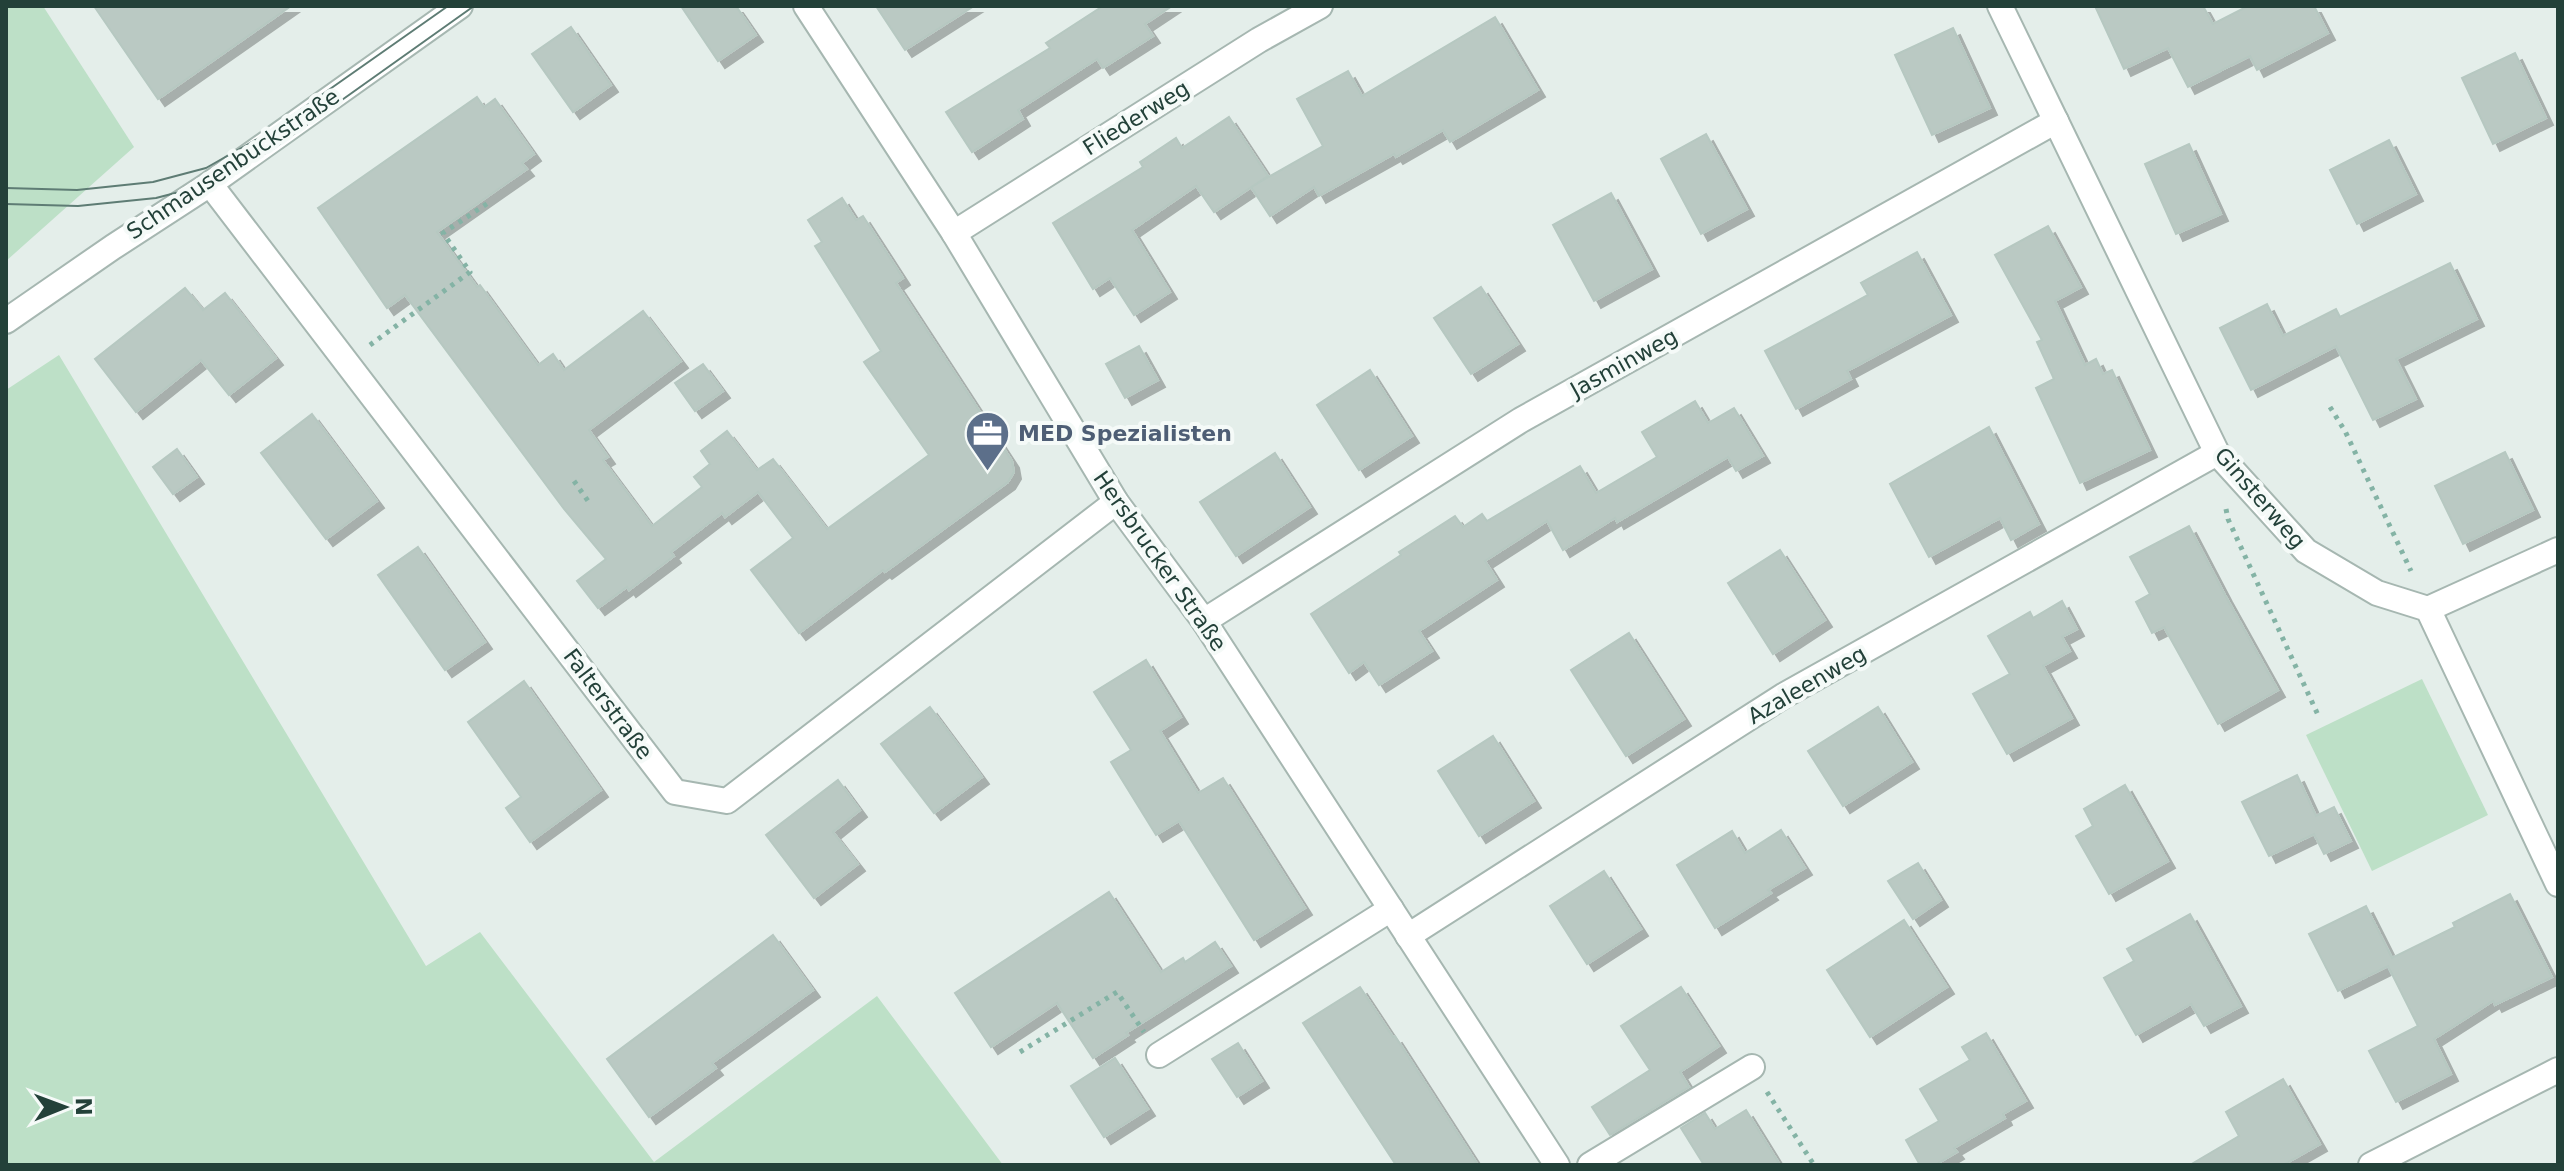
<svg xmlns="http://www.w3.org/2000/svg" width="2564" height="1171" font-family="'DejaVu Sans',sans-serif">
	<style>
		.green { fill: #bde0c7 }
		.building { fill: #bac9c3; stroke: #b6c8c1; stroke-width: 2; filter: url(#shadow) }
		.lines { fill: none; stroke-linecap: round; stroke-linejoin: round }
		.minor-casing { stroke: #a6b7b1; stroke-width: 28 }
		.path { stroke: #84b3a5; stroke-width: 5; stroke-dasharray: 4 6; stroke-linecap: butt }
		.minor { stroke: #fff; stroke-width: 24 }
		.tram { stroke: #5e7c74; stroke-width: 2 }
		.labels { text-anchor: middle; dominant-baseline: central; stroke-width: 8; stroke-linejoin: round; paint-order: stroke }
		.street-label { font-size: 22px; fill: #234139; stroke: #f5faf8 }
		.service-label { font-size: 22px; font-weight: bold; fill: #4e5e75; stroke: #f5faf8; text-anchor: start }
	</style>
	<defs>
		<filter id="shadow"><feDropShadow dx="7" dy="7" stdDeviation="0" flood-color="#0004"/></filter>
	</defs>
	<rect width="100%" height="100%" fill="#e4eeea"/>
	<!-- green -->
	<g class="green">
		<path d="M 6,6 L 43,6 L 134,147 L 6,261 Z"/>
		<path d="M 59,355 L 426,966 L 480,932 L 654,1162 L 877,996 L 1003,1165 L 6,1165 L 6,390 Z"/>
		<path d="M 2422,679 L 2488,815 L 2372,871 L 2306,735 Z"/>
	</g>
	<!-- building -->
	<g class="building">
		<path d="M 94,6 L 291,6 L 158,99 Z"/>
		<path d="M 681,6 L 736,6 L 756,35 L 718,61 Z"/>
		<path d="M 876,6 L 974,6 L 905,50 Z"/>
		<path d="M 1103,6 L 1172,6 L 1145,24 L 1153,36 L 1103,68 L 1097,59 L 1018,110 L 1023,119 L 972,152 L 946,112 L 1050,48 L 1046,43 Z"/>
		<path d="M 2095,6 L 2203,6 L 2213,24 L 2248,6 L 2314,6 L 2328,33 L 2257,70 L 2250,56 L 2188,87 L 2168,48 L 2124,69 Z"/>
		<path d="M 1495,17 L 1538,90 L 1450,142 L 1443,130 L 1396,157 L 1394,154 L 1319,196 L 1314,187 L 1270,216 L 1251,187 L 1323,146 L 1297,99 L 1348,71 L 1362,96 Z"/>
		<path d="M 571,27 L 611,85 L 573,112 L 532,54 Z"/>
		<path d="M 1953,28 L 1990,108 L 1932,135 L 1895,55 Z"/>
		<path d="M 2515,53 L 2546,118 L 2493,144 L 2462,78 Z"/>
		<path d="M 477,97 L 484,107 L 495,99 L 534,154 L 522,163 L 527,169 L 437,232 L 477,287 L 480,285 L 538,365 L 553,354 L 564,370 L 643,311 L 681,361 L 589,430 L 608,457 L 603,460 L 652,526 L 702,487 L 694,477 L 710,464 L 701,451 L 727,431 L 757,470 L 773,459 L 827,529 L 929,455 L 864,362 L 881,351 L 815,246 L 822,242 L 808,220 L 842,198 L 856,220 L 863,216 L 903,278 L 896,283 L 1012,461 L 1014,472 L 1008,482 L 885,572 L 883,570 L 799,633 L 751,570 L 793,538 L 758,492 L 725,517 L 722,513 L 671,552 L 674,556 L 629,590 L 627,587 L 598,608 L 577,581 L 606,559 L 564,509 L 405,295 L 387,308 L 318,208 Z"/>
		<path d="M 1229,117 L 1268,176 L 1214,212 L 1196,186 L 1132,230 L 1170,292 L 1134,315 L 1110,278 L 1093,289 L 1053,223 L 1143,167 L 1140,162 L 1176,138 L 1182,148 Z"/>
		<path d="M 1706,134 L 1747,209 L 1701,234 L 1661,159 Z"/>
		<path d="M 2389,140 L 2416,194 L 2357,224 L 2330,170 Z"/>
		<path d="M 2189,144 L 2221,214 L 2176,234 L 2145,164 Z"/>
		<path d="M 1611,193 L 1652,269 L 1594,301 L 1553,225 Z"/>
		<path d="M 2048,226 L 2081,287 L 2055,301 L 2085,365 L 2096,359 L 2103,374 L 2112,370 L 2150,450 L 2080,483 L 2036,388 L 2054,379 L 2037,342 L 2042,340 L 1995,255 Z"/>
		<path d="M 1917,252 L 1951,315 L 1847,371 L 1851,379 L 1796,409 L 1765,351 L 1868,295 L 1861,283 Z"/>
		<path d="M 2450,263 L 2477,319 L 2396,359 L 2416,399 L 2373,420 L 2336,346 L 2251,390 L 2220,328 L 2267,304 L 2283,336 L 2336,309 L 2340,317 Z"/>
		<path d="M 1481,287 L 1518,344 L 1471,374 L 1434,318 Z"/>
		<path d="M 185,288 L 203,310 L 225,293 L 276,358 L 229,395 L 201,360 L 136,412 L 95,359 Z"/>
		<path d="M 1139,346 L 1158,380 L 1125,398 L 1106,364 Z"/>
		<path d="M 703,364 L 723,391 L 695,411 L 675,383 Z"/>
		<path d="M 1370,370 L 1412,436 L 1359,470 L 1317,405 Z"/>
		<path d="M 1695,401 L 1708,423 L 1734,408 L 1763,456 L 1736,471 L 1728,457 L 1617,522 L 1615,518 L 1563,550 L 1547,521 L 1485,561 L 1497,580 L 1419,631 L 1432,651 L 1379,685 L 1364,662 L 1349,673 L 1311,614 L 1401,555 L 1399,552 L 1455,516 L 1463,527 L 1482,514 L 1487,521 L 1580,466 L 1596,493 L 1657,457 L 1642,432 Z"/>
		<path d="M 312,414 L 377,501 L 326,539 L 261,453 Z"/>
		<path d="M 1989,427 L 2039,524 L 2011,540 L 2000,518 L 1929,557 L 1890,484 Z"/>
		<path d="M 177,449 L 197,477 L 173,494 L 153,467 Z"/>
		<path d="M 2505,452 L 2533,510 L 2463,544 L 2435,486 Z"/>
		<path d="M 1275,453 L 1310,507 L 1236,556 L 1200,502 Z"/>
		<path d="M 2189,526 L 2225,595 L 2278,690 L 2218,724 L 2164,627 L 2152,633 L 2136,602 L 2150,594 L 2130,557 Z"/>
		<path d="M 418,547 L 485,642 L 445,670 L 378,575 Z"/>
		<path d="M 1780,550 L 1825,620 L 1773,654 L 1728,583 Z"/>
		<path d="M 2062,601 L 2077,629 L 2062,637 L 2070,651 L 2043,666 L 2072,718 L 2007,754 L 1973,694 L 2010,674 L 1988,636 L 2030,612 L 2033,618 Z"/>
		<path d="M 1629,633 L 1684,719 L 1626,756 L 1571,670 Z"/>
		<path d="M 1146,660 L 1181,717 L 1160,731 L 1198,793 L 1223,778 L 1305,908 L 1254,940 L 1179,821 L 1156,835 L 1111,762 L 1131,750 L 1094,692 Z"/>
		<path d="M 524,681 L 601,790 L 530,842 L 506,808 L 521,797 L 468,722 Z"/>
		<path d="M 930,707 L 982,777 L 934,813 L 881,744 Z"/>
		<path d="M 1878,707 L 1912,762 L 1843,806 L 1808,751 Z"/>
		<path d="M 1493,736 L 1534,801 L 1479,836 L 1438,771 Z"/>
		<path d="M 2297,775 L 2316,816 L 2334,807 L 2351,841 L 2324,854 L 2314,834 L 2269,856 L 2242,802 Z"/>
		<path d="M 838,780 L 860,810 L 833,832 L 858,864 L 814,898 L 766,835 Z"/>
		<path d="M 2125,785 L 2168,861 L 2109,894 L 2076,836 L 2093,826 L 2084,809 Z"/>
		<path d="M 1781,830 L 1805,868 L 1768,890 L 1771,893 L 1715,928 L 1677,865 L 1732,831 L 1745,853 Z"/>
		<path d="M 1918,863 L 1941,900 L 1913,919 L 1888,881 Z"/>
		<path d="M 1604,871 L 1641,929 L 1587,964 L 1550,906 Z"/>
		<path d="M 1109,892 L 1161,972 L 1183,958 L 1185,962 L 1215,942 L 1231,966 L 1126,1033 L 1128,1035 L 1093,1058 L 1057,1003 L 991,1047 L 955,993 Z"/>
		<path d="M 2510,894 L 2552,977 L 2495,1005 L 2493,1001 L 2434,1039 L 2451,1074 L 2396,1102 L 2369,1051 L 2418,1026 L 2388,966 L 2338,991 L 2309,934 L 2366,906 L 2392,958 L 2455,927 L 2453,923 Z"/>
		<path d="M 2190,914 L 2241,1006 L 2204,1026 L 2191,1004 L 2136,1035 L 2104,978 L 2134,961 L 2127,949 Z"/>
		<path d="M 1904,920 L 1947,987 L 1870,1037 L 1827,970 Z"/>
		<path d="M 773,935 L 813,990 L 712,1063 L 716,1068 L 649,1117 L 607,1059 Z"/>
		<path d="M 1360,987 L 1393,1037 L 1395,1036 L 1478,1165 L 1396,1165 L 1303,1023 Z"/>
		<path d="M 1681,987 L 1719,1046 L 1680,1072 L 1689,1087 L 1610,1135 L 1592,1107 L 1650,1070 L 1621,1026 Z"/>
		<path d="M 1986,1033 L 2026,1101 L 2003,1114 L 2005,1118 L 1954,1148 L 1957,1152 L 1935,1165 L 1920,1165 L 1906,1140 L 1939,1121 L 1920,1089 L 1970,1060 L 1962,1047 Z"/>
		<path d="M 1238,1043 L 1262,1081 L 1237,1097 L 1212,1059 Z"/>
		<path d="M 1115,1058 L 1148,1109 L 1104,1137 L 1071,1086 Z"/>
		<path d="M 2283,1079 L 2320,1144 L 2283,1165 L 2190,1165 L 2239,1136 L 2226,1112 Z"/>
		<path d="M 1746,1110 L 1780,1165 L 1704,1165 L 1681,1128 L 1705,1113 L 1715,1129 Z"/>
	</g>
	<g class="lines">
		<defs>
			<g id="minor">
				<path d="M 806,6 L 954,233 L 1116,502 L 1204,621 L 1557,1165"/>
				<path d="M 2000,6 L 2217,453 L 2306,551 L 2377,593 L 2428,609 L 2558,884"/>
				<path d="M 210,184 L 675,792 L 727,801 L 1116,502"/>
				<path d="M 954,233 L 1259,40 L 1320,6"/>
				<path d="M 6,321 L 113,247 L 210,184 L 460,6"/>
				<path d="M 2428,609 L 2558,550"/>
				<path d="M 1204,621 L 1521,420 L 2056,121"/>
				<path d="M 1408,936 L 1783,696 L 2217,453"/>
				<path d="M 1159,1055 L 1391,909"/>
				<path d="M 1590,1165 L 1752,1067"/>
				<path d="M 2371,1165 L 2558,1070"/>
			</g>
		</defs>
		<!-- minor casing -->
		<use href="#minor" class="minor-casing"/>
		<!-- path -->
		<g class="path">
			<path d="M 370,345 L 470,272 L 443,233 L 488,203"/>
			<path d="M 2330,407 L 2345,431 L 2411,571"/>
			<path d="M 574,481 L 588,501"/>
			<path d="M 2226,509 L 2228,519 L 2318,715"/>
			<path d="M 1020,1052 L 1117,992 L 1144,1032"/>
			<path d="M 1767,1092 L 1814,1165"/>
		</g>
		<!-- minor -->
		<use href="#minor" class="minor"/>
		<!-- tram -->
		<g class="tram">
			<path d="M 6,188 L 77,190 L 153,182 L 206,168 L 266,134 L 448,6"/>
			<path d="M 6,204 L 78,206 L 156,198 L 210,184 L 273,149 L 474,6"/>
		</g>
	</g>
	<!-- icons -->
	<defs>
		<symbol id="office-pin" viewBox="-11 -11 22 30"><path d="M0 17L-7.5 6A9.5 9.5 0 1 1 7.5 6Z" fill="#5c6f8a" stroke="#f5faf8"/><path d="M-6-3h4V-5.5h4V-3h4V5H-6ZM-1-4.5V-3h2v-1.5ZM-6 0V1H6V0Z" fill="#fff"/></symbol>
	</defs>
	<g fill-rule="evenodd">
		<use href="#office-pin" x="962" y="408" width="51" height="69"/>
	</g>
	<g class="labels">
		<!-- street labels -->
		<g class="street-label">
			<text transform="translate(1136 118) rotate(-32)">Fliederweg</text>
			<text transform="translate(233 164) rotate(-34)">Schmausenbuckstraße</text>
			<text transform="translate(1624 363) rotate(-29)">Jasminweg</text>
			<text transform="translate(2260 498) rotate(49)">Ginsterweg</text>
			<text transform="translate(1160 561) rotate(55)">Hersbrucker Straße</text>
			<text transform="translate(1807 685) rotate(-30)">Azaleenweg</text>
			<text transform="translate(608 704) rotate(53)">Falterstraße</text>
		</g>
		<!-- service labels -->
		<g class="service-label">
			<text x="1018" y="433">MED Spezialisten</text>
		</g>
	</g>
	<!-- border -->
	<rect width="2564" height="1171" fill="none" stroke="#234139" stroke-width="16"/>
	<!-- north arrow -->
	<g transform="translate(64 1107) rotate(89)" stroke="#f5faf8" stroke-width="6" paint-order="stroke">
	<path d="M0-6L14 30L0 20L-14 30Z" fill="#234139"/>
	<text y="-12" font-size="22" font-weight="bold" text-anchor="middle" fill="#234139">N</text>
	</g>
</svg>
